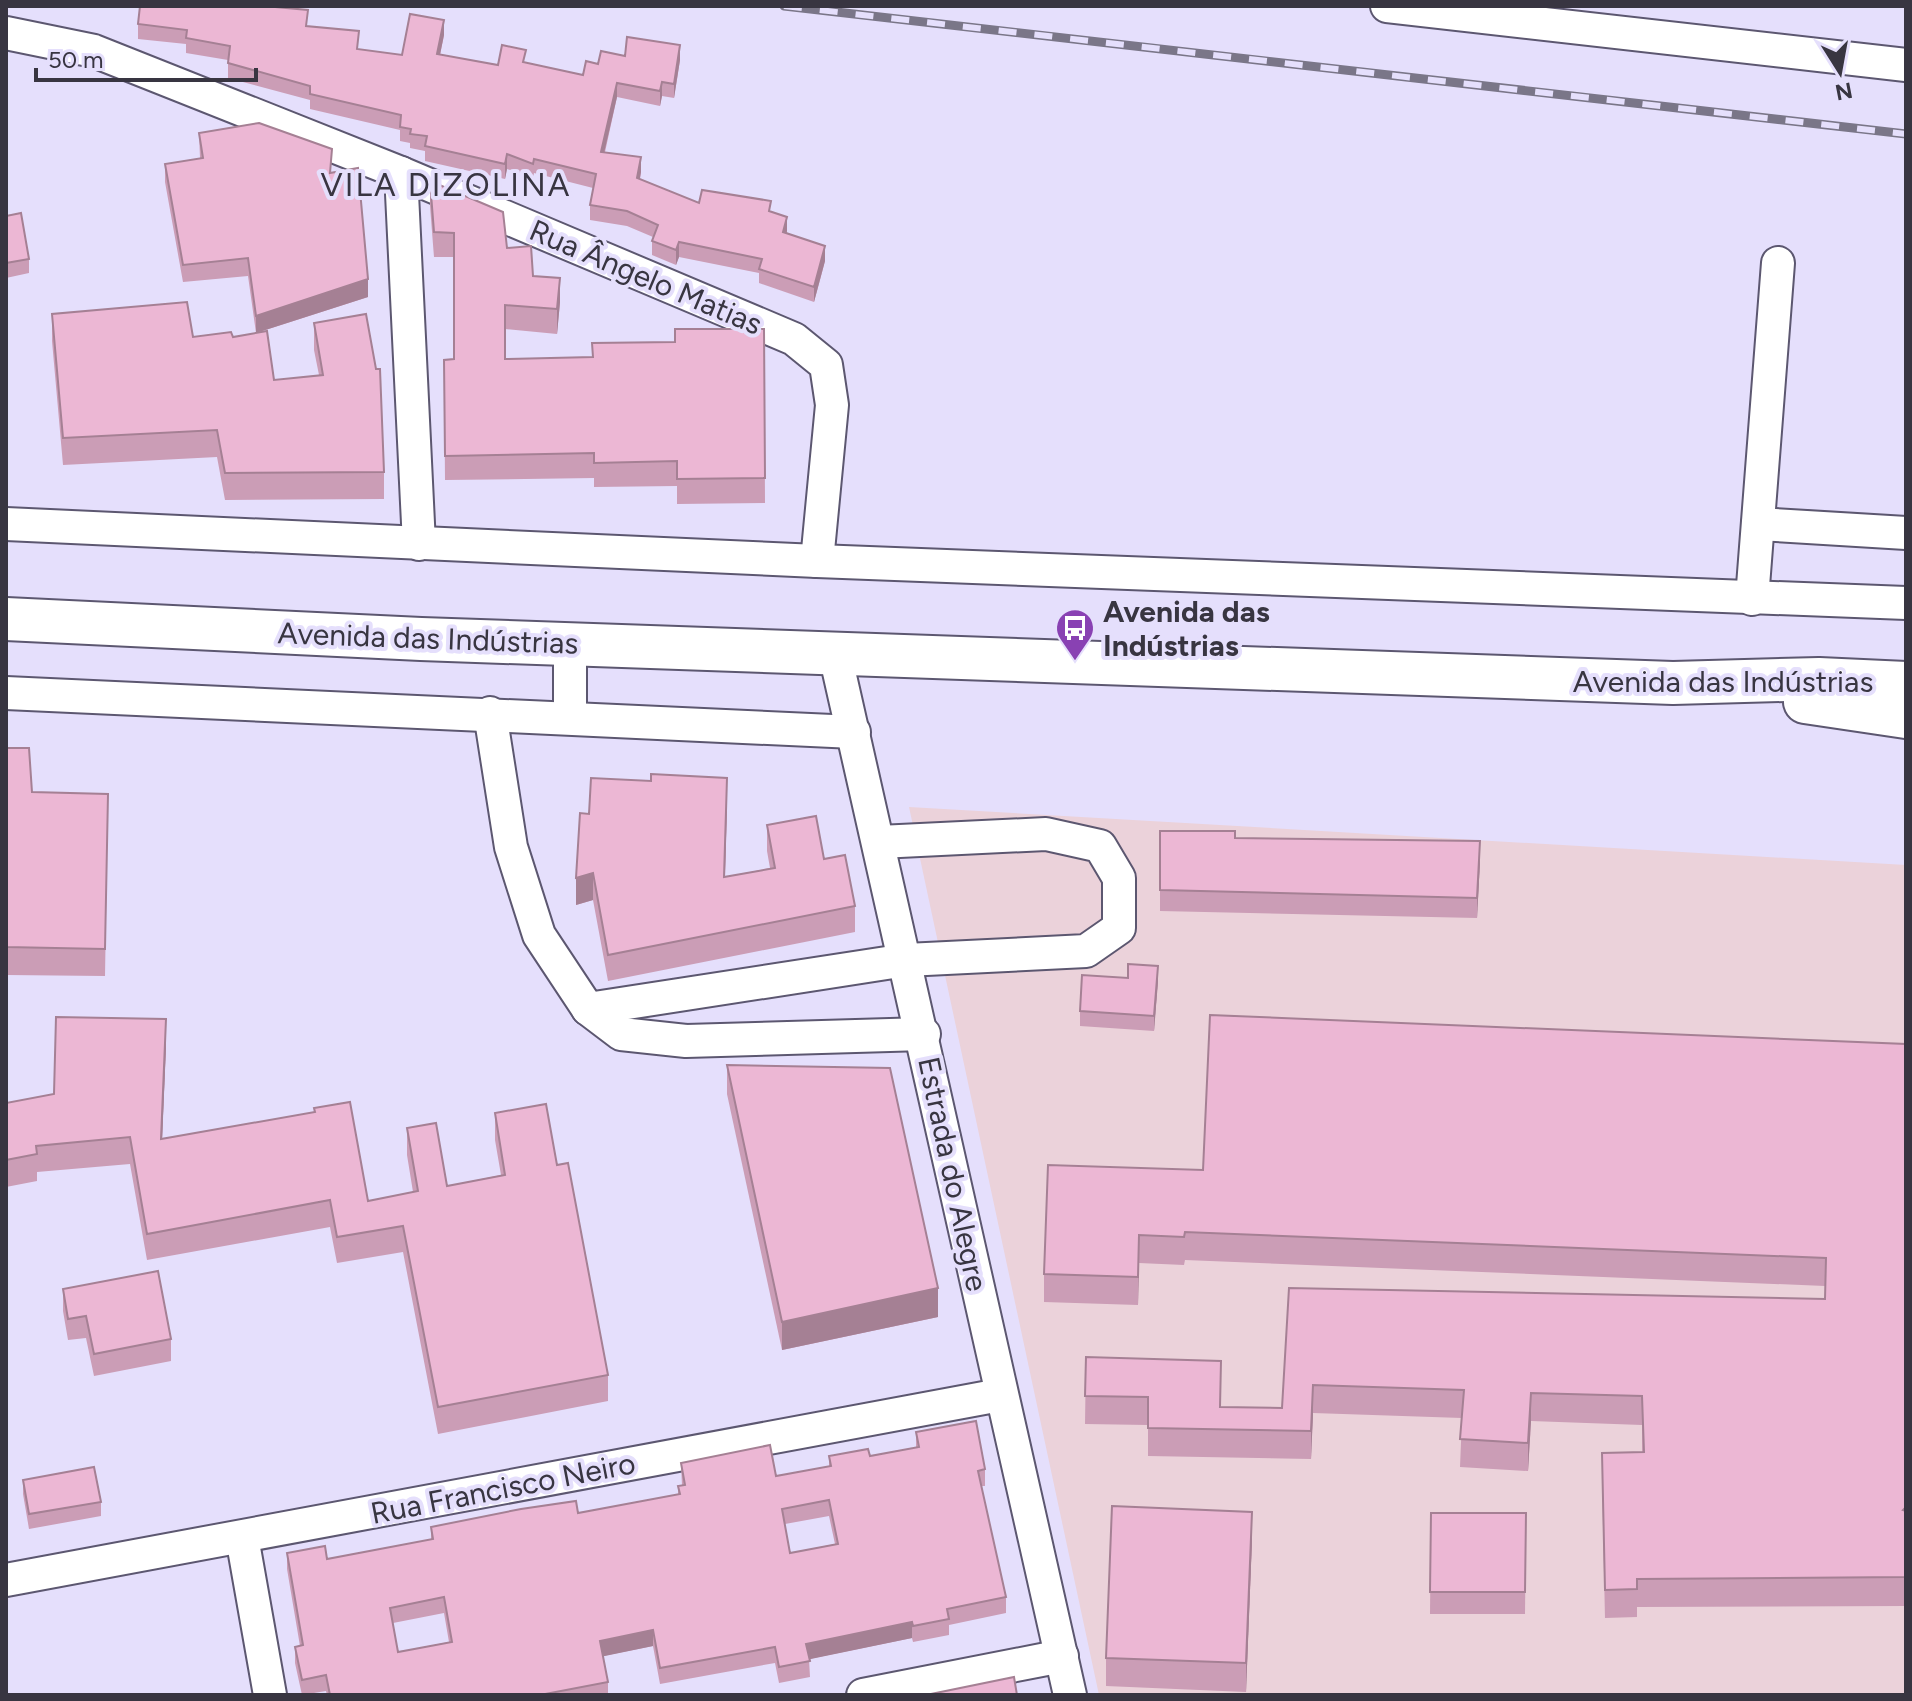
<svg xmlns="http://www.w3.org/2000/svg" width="1912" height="1701" font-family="Figtree,sans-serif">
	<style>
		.industrial { fill: #ebd2da }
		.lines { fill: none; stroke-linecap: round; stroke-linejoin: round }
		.minor-casing { stroke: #5c5770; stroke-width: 36 }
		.major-casing { stroke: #5c5770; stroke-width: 46 }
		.minor { stroke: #fff; stroke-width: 32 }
		.major { stroke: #fff; stroke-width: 42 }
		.rail-casing { stroke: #7a7688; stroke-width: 9 }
		.rail { stroke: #e5dffc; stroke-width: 6; stroke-dasharray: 18; stroke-linecap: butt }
		.wall { fill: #cb9db6; fill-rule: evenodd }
		.shaded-wall { fill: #a58094 }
		.building { fill: #ecb7d4; stroke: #a58094; stroke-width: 2; fill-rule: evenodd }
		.labels { text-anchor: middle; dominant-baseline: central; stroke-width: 8; stroke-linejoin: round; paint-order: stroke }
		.street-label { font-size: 30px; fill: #383541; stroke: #e5dffc }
		.poi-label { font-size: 30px; font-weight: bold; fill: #383541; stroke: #e5dffc; text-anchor: start }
		.neighbourhood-label { font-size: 32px; letter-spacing: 2px; fill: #383541; stroke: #e5dffc }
	</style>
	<rect width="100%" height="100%" fill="#e5dffc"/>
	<!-- industrial -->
	<path class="industrial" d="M 909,807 L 1906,865 L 1906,1695 L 1099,1695 Z"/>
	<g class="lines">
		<defs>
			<g id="minor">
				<path d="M 1387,6 L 1906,65"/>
				<path d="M 6,33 L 94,51 L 401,173 L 794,339 L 826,365 L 832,405 L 817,561"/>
				<path d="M 401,173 L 419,544"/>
				<path d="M 6,524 L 817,561 L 1906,603"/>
				<path d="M 1758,524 L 1906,533"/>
				<path d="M 1752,599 L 1778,263"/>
				<path d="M 570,644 L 570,716"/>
				<path d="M 835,654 L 1070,1695"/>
				<path d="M 6,693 L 854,732"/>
				<path d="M 490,713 L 511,847 L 539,935 L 588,1009 L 621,1034 L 686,1041 L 924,1034"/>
				<path d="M 588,1009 L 906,960 L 1086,951 L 1119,928 L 1119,878 L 1100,846 L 1046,834 L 879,842"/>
				<path d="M 242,1537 L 270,1695"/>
				<path d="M 6,1580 L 1000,1395"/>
				<path d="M 863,1695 L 1062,1656"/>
			</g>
			<g id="major">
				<path d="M 6,619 L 421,639 L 1673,683 L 1819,679 L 1906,683"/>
				<path d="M 1805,702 L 1906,717"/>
			</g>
		</defs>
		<!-- minor casing -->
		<use href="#minor" class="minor-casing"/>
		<!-- major casing -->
		<use href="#major" class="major-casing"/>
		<!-- minor -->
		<use href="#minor" class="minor"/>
		<!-- major -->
		<use href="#major" class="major"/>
		<defs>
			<path id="rail" d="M 784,6 L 1906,134"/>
		</defs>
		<!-- rail casing -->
		<use href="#rail" class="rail-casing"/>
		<!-- rail -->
		<use href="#rail" class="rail"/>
	</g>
	<!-- wall -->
	<g class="wall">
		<path d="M 277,8 L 308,26 L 358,50 L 402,55 L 444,35 L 440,55 L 498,65 L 526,63 L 583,75 L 598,64 L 625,56 L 680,60 L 674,98 L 662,96 L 660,106 L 617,97 L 605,152 L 641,172 L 640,179 L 699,203 L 771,212 L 787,231 L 786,234 L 825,261 L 814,302 L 759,283 L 759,273 L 679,257 L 676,265 L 652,255 L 652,241 L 653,237 L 627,226 L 590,220 L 590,205 L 593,188 L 534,173 L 533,178 L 507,169 L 505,179 L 425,161 L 425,151 L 410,148 L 410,143 L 400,141 L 400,130 L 310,109 L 310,100 L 228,78 L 228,60 L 186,53 L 186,44 L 138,39 L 138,24 Z"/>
		<path d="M 199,133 L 332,172 L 368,297 L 256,333 L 248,276 L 183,282 L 165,182 L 165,164 L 200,158 Z"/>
		<path d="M 430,181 L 507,248 L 560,302 L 557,334 L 505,329 L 505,359 L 592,357 L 675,342 L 764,329 L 765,503 L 677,504 L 677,486 L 594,487 L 594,478 L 445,480 L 444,360 L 454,359 L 454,257 L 434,257 L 430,206 Z"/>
		<path d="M 6,216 L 29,259 L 29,273 L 6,278 Z"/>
		<path d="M 52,314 L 193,337 L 233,337 L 274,380 L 319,375 L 314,350 L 314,323 L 384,472 L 384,499 L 225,500 L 217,457 L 63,465 L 52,341 Z"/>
		<path d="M 6,748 L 32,792 L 108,794 L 105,976 L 6,975 Z"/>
		<path d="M 727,804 L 725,877 L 770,868 L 767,851 L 767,825 L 824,859 L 855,906 L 855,932 L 608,981 L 593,900 L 576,905 L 589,814 Z"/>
		<path d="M 1160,831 L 1480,861 L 1477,918 L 1160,911 Z"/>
		<path d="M 1158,981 L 1154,1031 L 1080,1026 L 1080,1011 Z"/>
		<path d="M 1906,1044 L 1906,1606 L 1637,1607 L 1637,1617 L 1605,1618 L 1602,1481 L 1642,1452 L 1642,1425 L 1531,1421 L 1528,1471 L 1460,1467 L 1462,1418 L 1313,1413 L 1311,1459 L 1148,1456 L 1148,1425 L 1085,1424 L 1086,1357 L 1221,1407 L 1282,1408 L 1289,1288 L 1825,1299 L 1825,1286 L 1185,1260 L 1184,1265 L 1139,1263 L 1138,1305 L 1044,1302 L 1044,1274 L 1203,1170 Z"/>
		<path d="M 166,1046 L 162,1139 L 368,1201 L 413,1192 L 407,1155 L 407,1128 L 447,1186 L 501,1175 L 495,1140 L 495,1113 L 557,1165 L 608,1375 L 608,1401 L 438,1434 L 403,1252 L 337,1263 L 330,1227 L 147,1260 L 130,1164 L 37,1172 L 37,1181 L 6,1187 L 6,1103 L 54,1094 Z"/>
		<path d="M 727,1065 L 938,1317 L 782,1350 L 727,1094 Z"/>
		<path d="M 63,1289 L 171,1339 L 171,1361 L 94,1376 L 86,1338 L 68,1340 L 63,1311 Z"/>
		<path d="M 916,1432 L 985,1469 L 985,1486 L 981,1486 L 1006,1597 L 1006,1613 L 949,1625 L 949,1635 L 913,1642 L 912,1638 L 809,1659 L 810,1677 L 779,1683 L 775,1663 L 660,1684 L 653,1646 L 603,1656 L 608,1682 L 608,1695 L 327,1695 L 326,1691 L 302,1695 L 295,1663 L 295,1647 L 300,1646 L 287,1569 L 287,1553 L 327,1559 L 431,1540 L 431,1527 L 578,1513 L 678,1495 L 678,1486 L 682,1486 L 681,1463 L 776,1476 L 829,1467 L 829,1456 L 870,1456 L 916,1448 ZM 829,1516 L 835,1544 L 790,1553 L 785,1524 ZM 444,1613 L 449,1642 L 398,1652 L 393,1623 Z"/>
		<path d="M 23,1480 L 101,1502 L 101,1516 L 29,1529 L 23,1494 Z"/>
		<path d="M 1431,1513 L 1526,1513 L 1525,1614 L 1430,1614 Z"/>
		<path d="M 1252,1540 L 1246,1692 L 1106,1686 L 1106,1658 Z"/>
	</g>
	<!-- shaded-wall -->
	<g class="shaded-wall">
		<path d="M 444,20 L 444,35 L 437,69 L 437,54 Z"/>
		<path d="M 680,45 L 680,60 L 674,98 L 674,84 Z"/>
		<path d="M 662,82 L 662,96 L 660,106 L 660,91 Z"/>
		<path d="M 617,83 L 617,97 L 601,166 L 601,152 Z"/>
		<path d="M 507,154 L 507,169 L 505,179 L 505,164 Z"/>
		<path d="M 641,157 L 641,172 L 637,193 L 637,178 Z"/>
		<path d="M 787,217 L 787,231 L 783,247 L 783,232 Z"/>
		<path d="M 679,242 L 679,257 L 676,265 L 676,250 Z"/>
		<path d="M 825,246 L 825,261 L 814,302 L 814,287 Z"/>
		<path d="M 560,278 L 560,302 L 557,334 L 557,309 Z"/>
		<path d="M 368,279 L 368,297 L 256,333 L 256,316 Z"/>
		<path d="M 727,778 L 727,804 L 724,904 L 724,877 Z"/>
		<path d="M 1480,841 L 1480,861 L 1477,918 L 1477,898 Z"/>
		<path d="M 593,873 L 593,900 L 576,905 L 576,878 Z"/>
		<path d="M 1158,966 L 1158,981 L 1154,1031 L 1154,1016 Z"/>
		<path d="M 166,1019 L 166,1046 L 161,1166 L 161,1139 Z"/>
		<path d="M 1139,1235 L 1139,1263 L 1138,1305 L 1138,1277 Z"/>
		<path d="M 938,1288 L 938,1317 L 782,1350 L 782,1322 Z"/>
		<path d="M 1313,1385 L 1313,1413 L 1311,1459 L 1311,1431 Z"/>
		<path d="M 1531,1393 L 1531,1421 L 1528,1471 L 1528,1443 Z"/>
		<path d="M 1252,1512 L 1252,1540 L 1246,1692 L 1246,1663 Z"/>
		<path d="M 912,1622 L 912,1638 L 806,1660 L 806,1644 Z"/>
		<path d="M 653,1630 L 653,1646 L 600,1657 L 600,1641 Z"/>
	</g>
	<!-- building -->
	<g class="building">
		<path d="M 140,6 L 276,6 L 276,7 L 308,10 L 306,26 L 359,31 L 357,49 L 402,55 L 410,14 L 444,20 L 437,54 L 498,65 L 502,45 L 526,50 L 523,62 L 583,75 L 586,61 L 598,64 L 601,51 L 625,56 L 627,37 L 680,45 L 674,84 L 662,82 L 660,91 L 617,83 L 601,152 L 641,157 L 637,178 L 699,203 L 702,190 L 771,201 L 769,211 L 787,217 L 783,232 L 825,246 L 814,287 L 759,269 L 762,259 L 679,242 L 676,250 L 652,241 L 658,225 L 627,211 L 590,205 L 596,174 L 534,159 L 533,164 L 507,154 L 505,164 L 425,146 L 427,136 L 410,134 L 411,129 L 400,127 L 401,115 L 310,94 L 310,86 L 228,63 L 230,46 L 186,38 L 187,30 L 138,24 Z"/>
		<path d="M 259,123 L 332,149 L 330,173 L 358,168 L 368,279 L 256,316 L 248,258 L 183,265 L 165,164 L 203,158 L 199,133 Z"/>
		<path d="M 430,181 L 503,212 L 507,248 L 531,246 L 533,276 L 560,278 L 557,309 L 505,305 L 505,359 L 593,357 L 592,343 L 675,342 L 675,329 L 764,329 L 765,478 L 677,479 L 677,461 L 594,463 L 594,453 L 445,456 L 444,360 L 454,359 L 454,233 L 434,232 Z"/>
		<path d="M 21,213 L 29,259 L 6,263 L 6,216 Z"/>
		<path d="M 187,302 L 193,337 L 231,332 L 233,337 L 267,331 L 274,380 L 323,375 L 314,323 L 366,314 L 376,369 L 380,369 L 384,472 L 225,473 L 217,430 L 63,438 L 52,314 Z"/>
		<path d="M 6,748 L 29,748 L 32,792 L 108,794 L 105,949 L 6,947 Z"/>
		<path d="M 651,774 L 727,778 L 724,877 L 775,868 L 767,825 L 816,816 L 824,859 L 845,855 L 855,906 L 608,955 L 593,873 L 576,878 L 580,813 L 589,814 L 591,778 L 651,781 Z"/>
		<path d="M 1160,831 L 1235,831 L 1235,838 L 1480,841 L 1477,898 L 1160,890 Z"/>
		<path d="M 1128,964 L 1158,966 L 1154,1016 L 1080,1011 L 1082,975 L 1128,978 Z"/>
		<path d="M 1210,1015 L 1906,1044 L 1906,1507 L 1903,1510 L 1906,1511 L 1906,1577 L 1637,1579 L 1637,1589 L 1605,1590 L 1602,1453 L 1644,1452 L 1642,1396 L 1531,1393 L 1528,1443 L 1460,1439 L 1464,1390 L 1313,1385 L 1311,1431 L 1148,1428 L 1148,1397 L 1085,1396 L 1086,1357 L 1221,1361 L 1220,1407 L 1282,1408 L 1289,1288 L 1825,1299 L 1826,1258 L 1185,1232 L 1184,1237 L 1139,1235 L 1138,1277 L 1044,1274 L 1048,1165 L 1203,1170 Z"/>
		<path d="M 56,1017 L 166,1019 L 161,1139 L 315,1112 L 314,1108 L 350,1102 L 368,1201 L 418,1191 L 407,1128 L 436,1123 L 447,1186 L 505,1175 L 495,1113 L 546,1104 L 557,1165 L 568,1163 L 608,1375 L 438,1407 L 403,1226 L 337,1237 L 330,1200 L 147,1234 L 130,1137 L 36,1146 L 37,1154 L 6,1160 L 6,1103 L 54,1094 Z"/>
		<path d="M 727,1065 L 890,1068 L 938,1288 L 782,1322 Z"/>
		<path d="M 158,1271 L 171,1339 L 94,1354 L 86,1316 L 68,1319 L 63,1289 Z"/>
		<path d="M 976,1421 L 985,1469 L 978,1471 L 1006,1597 L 947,1609 L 949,1619 L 913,1626 L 912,1622 L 806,1644 L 810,1661 L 779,1667 L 775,1647 L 660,1668 L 653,1630 L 600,1641 L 608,1682 L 540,1695 L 330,1695 L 326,1675 L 302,1680 L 295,1647 L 303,1645 L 287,1553 L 325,1546 L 327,1559 L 433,1539 L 431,1527 L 521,1509 L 576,1501 L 578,1513 L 680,1494 L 678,1486 L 685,1485 L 681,1463 L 770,1445 L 776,1476 L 831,1466 L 829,1456 L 868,1449 L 870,1456 L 919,1447 L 916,1432 ZM 829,1500 L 838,1544 L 790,1553 L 782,1509 ZM 444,1597 L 452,1642 L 398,1652 L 390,1608 Z"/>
		<path d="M 94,1467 L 101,1502 L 29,1514 L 23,1480 Z"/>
		<path d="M 1112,1506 L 1252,1512 L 1246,1663 L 1106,1658 Z"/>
		<path d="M 1431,1513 L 1526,1513 L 1525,1592 L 1430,1592 Z"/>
		<path d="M 1014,1677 L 1017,1695 L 926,1695 Z"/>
	</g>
	<!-- icons -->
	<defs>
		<symbol id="bus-pin" viewBox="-11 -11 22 30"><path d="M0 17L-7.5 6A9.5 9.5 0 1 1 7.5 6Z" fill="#8941b3" stroke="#e5dffc"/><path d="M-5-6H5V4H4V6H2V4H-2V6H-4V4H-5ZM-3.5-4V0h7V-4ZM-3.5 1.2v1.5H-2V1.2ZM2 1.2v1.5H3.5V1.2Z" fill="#fff"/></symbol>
	</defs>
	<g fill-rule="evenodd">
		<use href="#bus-pin" x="1053" y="606" width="44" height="60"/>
	</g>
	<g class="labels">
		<!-- street labels -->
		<g class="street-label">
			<text transform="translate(646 277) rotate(23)">Rua Ângelo Matias</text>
			<text transform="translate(428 638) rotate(2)">Avenida das Indústrias</text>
			<text x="1723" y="681">Avenida das Indústrias</text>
			<text transform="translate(953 1174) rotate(78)">Estrada do Alegre</text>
			<text transform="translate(503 1488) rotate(-11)">Rua Francisco Neiro</text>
		</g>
		<!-- poi labels -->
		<g class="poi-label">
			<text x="1103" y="611">Avenida das<tspan x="1103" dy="34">Indústrias</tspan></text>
		</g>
		<!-- neighbourhood labels -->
		<g class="neighbourhood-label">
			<text x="446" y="185">VILA DIZOLINA</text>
		</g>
	</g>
	<!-- border -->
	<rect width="1912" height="1701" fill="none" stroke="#383541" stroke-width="16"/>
	<!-- north arrow -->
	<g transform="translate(1840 72) rotate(169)" stroke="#e5dffc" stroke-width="6" paint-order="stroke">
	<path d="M0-6L14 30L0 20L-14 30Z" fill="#383541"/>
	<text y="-12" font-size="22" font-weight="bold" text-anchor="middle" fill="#383541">N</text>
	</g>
	<!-- scale -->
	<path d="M36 68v12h220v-12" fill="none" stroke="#383541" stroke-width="4"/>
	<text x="48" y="68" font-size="24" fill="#383541" stroke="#e5dffc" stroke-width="6" paint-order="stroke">50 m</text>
</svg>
